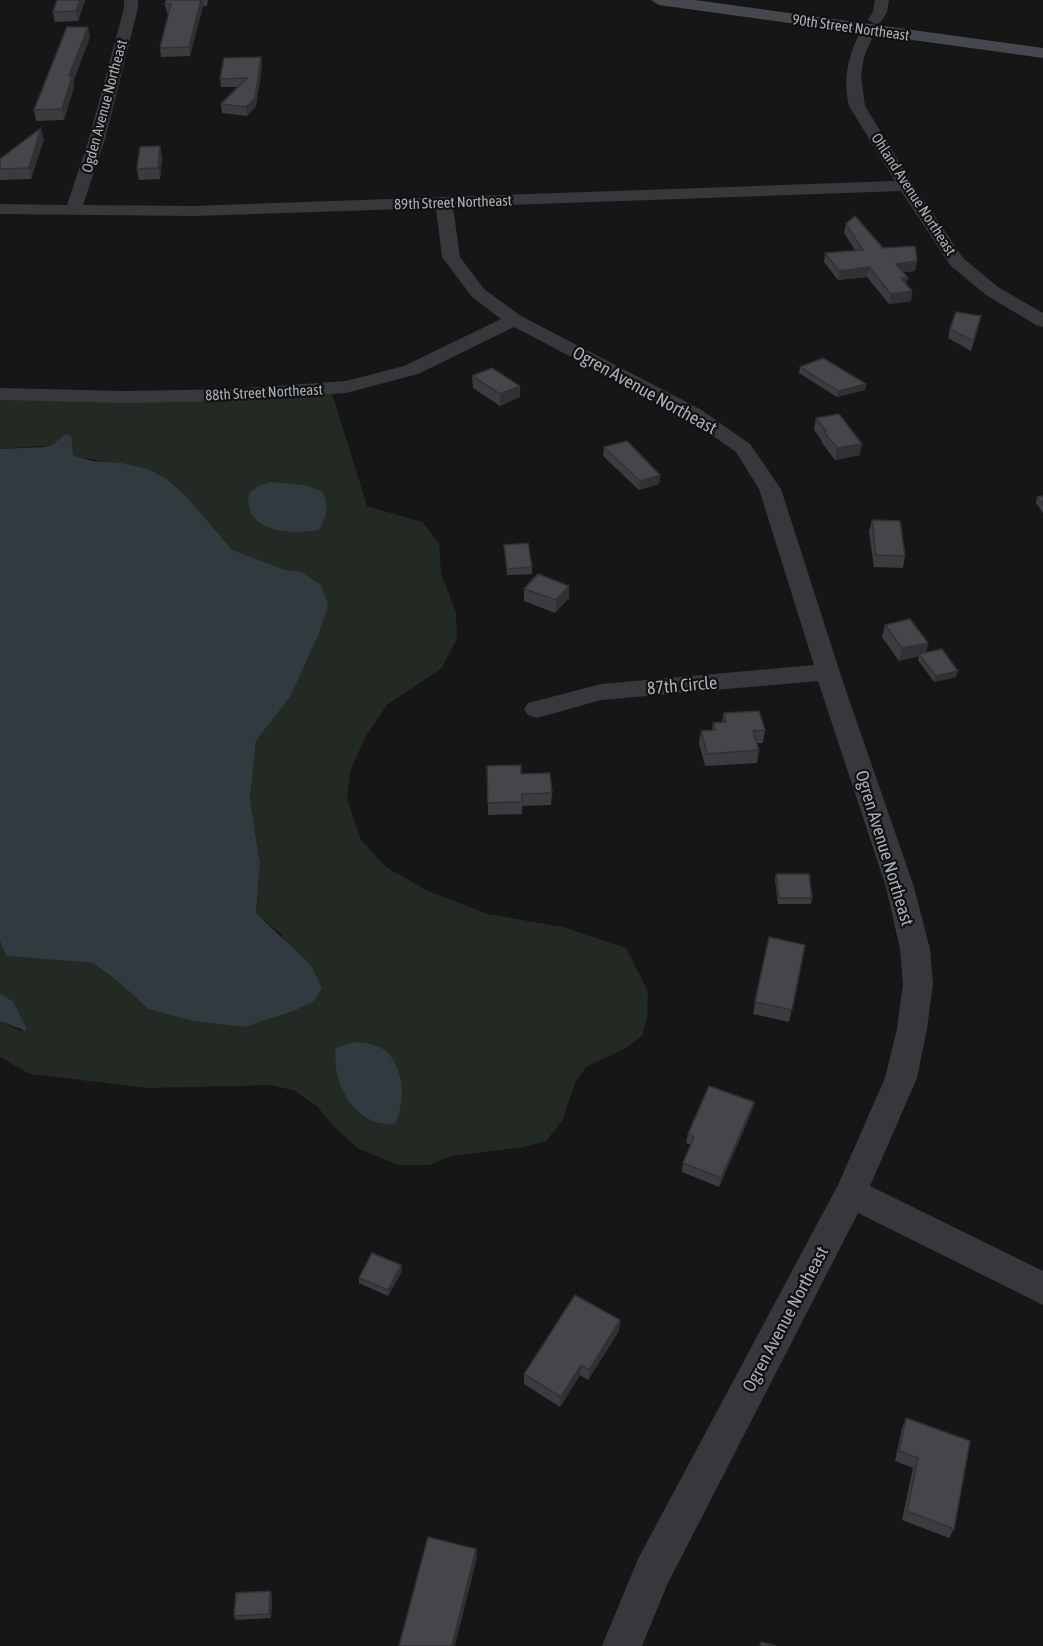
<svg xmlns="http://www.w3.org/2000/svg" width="1043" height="1646" font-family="'Asap Condensed',sans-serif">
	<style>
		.green { fill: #222a23 }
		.water { fill: #303a3f }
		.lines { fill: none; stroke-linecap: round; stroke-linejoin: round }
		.street { fill: #37383c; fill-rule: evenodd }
		.secondary { fill: #45484c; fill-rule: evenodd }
		.wall { fill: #3b3c40 }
		.shaded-wall { fill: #303134 }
		.building { fill: #45464a; stroke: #303134; stroke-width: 1.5 }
		.labels { text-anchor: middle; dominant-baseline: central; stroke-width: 4.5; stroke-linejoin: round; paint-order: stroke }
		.far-street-label { font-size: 15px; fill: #a9aeb6; stroke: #111112 }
		.street-label { font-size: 18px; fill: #a9aeb6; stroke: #111112 }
	</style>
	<rect width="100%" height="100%" fill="#161617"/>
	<!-- green -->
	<path class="green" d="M 332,393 L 367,506 L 422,522 L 439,543 L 441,573 L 456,613 L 457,639 L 441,669 L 387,705 L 366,736 L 350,771 L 347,799 L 361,840 L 386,867 L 428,891 L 488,914 L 563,927 L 626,948 L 648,991 L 647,1019 L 642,1036 L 626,1048 L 586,1067 L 576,1081 L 562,1121 L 546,1141 L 523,1147 L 451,1156 L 430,1165 L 399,1165 L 359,1149 L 335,1128 L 317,1106 L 295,1091 L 272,1085 L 148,1088 L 30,1074 L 0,1057 L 0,1021 L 21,1031 L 26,1028 L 13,1001 L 0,994 L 0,941 L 6,956 L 93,963 L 119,982 L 148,1009 L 244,1027 L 294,1011 L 314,1001 L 281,934 L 256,913 L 260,863 L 250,800 L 256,741 L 290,697 L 301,572 C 284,570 244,559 231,549 C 206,529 193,495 165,478 C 137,461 103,464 72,455 L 70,444 L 0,449 L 0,400 L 220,401 Z"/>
	<!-- water -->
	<g class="water">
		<path d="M 66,434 L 71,436 L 73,455 L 92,461 L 121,463 L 148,469 L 167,479 L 185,495 L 232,550 L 283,569 L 301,572 L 321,585 L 328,605 L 319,633 L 290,697 L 256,741 L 250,800 L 260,863 L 256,913 L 311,965 L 322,988 L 314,1001 L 294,1011 L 244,1027 L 194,1021 L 148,1009 L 119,982 L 93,963 L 6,956 L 0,941 L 0,449 L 44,447 L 52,445 Z"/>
		<path d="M 271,482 L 305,485 L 323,492 C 329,507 327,516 319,530 C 291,535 242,533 249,493 L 260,485 Z"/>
		<path d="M 0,994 L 13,1001 L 26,1027 L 26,1031 L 0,1021 Z"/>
		<path d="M 360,1042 C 370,1044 383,1046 390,1055 C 405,1076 405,1102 395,1124 C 367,1127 346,1105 338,1078 C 335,1069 336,1058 335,1049 L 349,1043 Z"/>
	</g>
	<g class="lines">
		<!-- street -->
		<g class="street">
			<path d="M 124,0 L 138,0 L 138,8 L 105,139 L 83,205 L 194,206 L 895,181 L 849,106 C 842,78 849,50 864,26 L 874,26 L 876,29 L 864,57 L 861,76 L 865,106 L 914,186 L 963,258 L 998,287 L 1043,313 L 1043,327 L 1036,325 L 986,295 L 951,266 L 901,191 L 453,207 L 460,257 L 484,289 L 521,316 L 700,409 L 750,444 L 781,489 L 843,682 L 914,887 L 930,949 L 933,984 L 927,1029 L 917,1078 L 870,1186 L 1043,1271 L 1043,1305 L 858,1213 L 667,1585 L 642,1646 L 602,1646 L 638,1559 L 838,1185 L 885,1078 L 897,1029 L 903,984 L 900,949 L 886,887 L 818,681 L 601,700 L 537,718 L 528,715 L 524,709 L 528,703 L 601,684 L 814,665 L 759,489 L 736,452 L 686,417 L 514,327 L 418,374 L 346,393 L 231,401 L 125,403 L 0,400 L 0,388 L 125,391 L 231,389 L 346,381 L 404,366 L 501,319 L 472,297 L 442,257 L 436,208 L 194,216 L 0,214 L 0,204 L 67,205 L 89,139 L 124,8 Z"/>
			<path d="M 875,0 L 889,0 L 887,12 L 880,23 L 875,24 L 868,20 L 873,12 Z"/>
		</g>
		<!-- secondary -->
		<path class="secondary" d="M 651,0 L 695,0 L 1043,48 L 1043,58 L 659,5 Z"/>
	</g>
	<!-- wall -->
	<g class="wall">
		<path d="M 85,0 L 78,21 L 55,22 L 53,12 Z"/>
		<path d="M 166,0 L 208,0 L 207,6 L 203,6 L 190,56 L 161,57 L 160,48 L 169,13 L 167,13 L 165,4 Z"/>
		<path d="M 90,37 L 73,82 L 74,87 L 64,120 L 36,121 L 34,110 Z"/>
		<path d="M 261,57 L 262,66 L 256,106 L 247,116 L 222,113 L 221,104 L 238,87 L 221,87 L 220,79 Z"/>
		<path d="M 44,139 L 31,179 L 0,180 L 0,159 Z"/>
		<path d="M 162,157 L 160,179 L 139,180 L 137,169 Z"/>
		<path d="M 846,224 L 883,248 L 917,261 L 915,271 L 903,272 L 906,284 L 912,291 L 911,301 L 889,304 L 867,277 L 838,280 L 824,262 L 825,253 L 855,250 L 844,233 Z"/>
		<path d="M 979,326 L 971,351 L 948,338 L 950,329 Z"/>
		<path d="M 800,367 L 866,384 L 865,390 L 837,397 L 799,373 Z"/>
		<path d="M 472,376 L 520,386 L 520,397 L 500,406 L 473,388 Z"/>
		<path d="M 816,418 L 860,455 L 835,460 L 822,443 L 822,441 L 814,430 Z"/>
		<path d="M 604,447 L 660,475 L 659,484 L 639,490 L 603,456 Z"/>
		<path d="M 1043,496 L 1043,513 L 1036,503 L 1037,497 Z"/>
		<path d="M 872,520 L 905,556 L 903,568 L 874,567 L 869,532 Z"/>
		<path d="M 504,545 L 532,567 L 532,574 L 507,575 Z"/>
		<path d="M 524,589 L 569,598 L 555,613 L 524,601 Z"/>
		<path d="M 885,625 L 928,643 L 926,653 L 956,677 L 934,682 L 918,660 L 919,656 L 899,661 L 882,637 Z"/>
		<path d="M 724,713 L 765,730 L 763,743 L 757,743 L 759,750 L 757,763 L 705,766 L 699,743 L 701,731 L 712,730 L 713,723 L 722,723 Z"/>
		<path d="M 487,766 L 521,774 L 552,793 L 551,805 L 522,806 L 522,814 L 488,815 Z"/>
		<path d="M 776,874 L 812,898 L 811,904 L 778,904 L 775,880 Z"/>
		<path d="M 805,945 L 789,1022 L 753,1014 L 755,1002 Z"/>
		<path d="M 754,1102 L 752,1111 L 719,1187 L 682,1172 L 683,1163 L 691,1145 L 686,1143 L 688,1134 Z"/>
		<path d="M 402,1271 L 388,1296 L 359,1283 L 359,1278 Z"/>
		<path d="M 620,1320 L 619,1331 L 588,1380 L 580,1375 L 560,1407 L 524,1384 L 524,1374 Z"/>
		<path d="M 906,1418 L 954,1529 L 949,1538 L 902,1520 L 913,1468 L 895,1461 L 902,1428 Z"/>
		<path d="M 270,1591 L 272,1595 L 271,1618 L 236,1620 L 234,1616 Z"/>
	</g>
	<!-- shaded-wall -->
	<g class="shaded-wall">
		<path d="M 80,0 L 85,0 L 78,21 L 76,11 Z"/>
		<path d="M 201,0 L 202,0 L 203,6 L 190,56 L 189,47 Z"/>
		<path d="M 88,27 L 90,37 L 73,82 L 74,87 L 64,120 L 62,109 L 69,76 Z"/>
		<path d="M 261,57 L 262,66 L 256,106 L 247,116 L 246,107 Z"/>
		<path d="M 41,128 L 44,139 L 31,179 L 29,168 Z"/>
		<path d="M 160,146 L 162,157 L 160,179 L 158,168 Z"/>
		<path d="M 917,261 L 915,271 L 894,273 L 896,264 Z"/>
		<path d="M 869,267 L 867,277 L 838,280 L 839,271 Z"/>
		<path d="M 901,278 L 908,278 L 906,287 Z"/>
		<path d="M 912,291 L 911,301 L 889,304 L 891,294 Z"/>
		<path d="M 866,384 L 865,390 L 837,397 L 838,391 Z"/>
		<path d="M 520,386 L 520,397 L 500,406 L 500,394 Z"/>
		<path d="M 862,444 L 860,455 L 835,460 L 837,448 Z"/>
		<path d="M 660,475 L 659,484 L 639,490 L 640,481 Z"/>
		<path d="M 569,586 L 569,598 L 555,613 L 556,600 Z"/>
		<path d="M 928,643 L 925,655 L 919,654 L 919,656 L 899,661 L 902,648 Z"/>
		<path d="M 958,671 L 956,677 L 934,682 L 936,676 Z"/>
		<path d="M 754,1102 L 752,1111 L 719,1187 L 721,1178 Z"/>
		<path d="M 401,1265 L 402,1271 L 388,1296 L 388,1290 Z"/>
		<path d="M 620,1320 L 619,1331 L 588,1380 L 589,1370 Z"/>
		<path d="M 581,1365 L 580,1375 L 560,1407 L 561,1397 Z"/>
		<path d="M 476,1549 L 477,1558 L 455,1646 L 452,1646 Z"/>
		<path d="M 270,1591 L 272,1595 L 271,1618 L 269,1614 Z"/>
	</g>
	<!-- building -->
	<g class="building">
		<path d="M 57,0 L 80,0 L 76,11 L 53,12 Z"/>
		<path d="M 166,0 L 201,0 L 189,47 L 160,48 L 171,4 L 165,4 Z"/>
		<path d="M 67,27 L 88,27 L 69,76 L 72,76 L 62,109 L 34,110 Z"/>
		<path d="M 261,57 L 255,98 L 246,107 L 221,104 L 247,78 L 220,79 L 224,58 Z"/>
		<path d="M 41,128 L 29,168 L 0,169 L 0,159 Z"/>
		<path d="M 160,146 L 158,168 L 137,169 L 140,147 Z"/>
		<path d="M 855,216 L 883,248 L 915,246 L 917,261 L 896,264 L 908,278 L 901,278 L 912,291 L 891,294 L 869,267 L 839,271 L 825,253 L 863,250 L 846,224 Z"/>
		<path d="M 956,312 L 981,316 L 973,341 L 950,329 Z"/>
		<path d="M 823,358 L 866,384 L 838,391 L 800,367 Z"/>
		<path d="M 492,368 L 520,386 L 500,394 L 472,376 Z"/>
		<path d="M 839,414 L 862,444 L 837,448 L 824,432 L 826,431 L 816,418 Z"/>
		<path d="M 627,441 L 660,475 L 640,481 L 604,447 Z"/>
		<path d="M 1043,496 L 1043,505 L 1037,497 Z"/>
		<path d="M 872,520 L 900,521 L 905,556 L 876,555 Z"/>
		<path d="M 528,543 L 532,567 L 507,569 L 504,545 Z"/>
		<path d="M 538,574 L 569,586 L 556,600 L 524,589 Z"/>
		<path d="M 910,619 L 928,643 L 902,648 L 885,625 Z"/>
		<path d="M 942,649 L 958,671 L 936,676 L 919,654 Z"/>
		<path d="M 759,711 L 765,730 L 753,731 L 759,750 L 707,754 L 701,731 L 715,730 L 713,723 L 726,722 L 724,713 Z"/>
		<path d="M 521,765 L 521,774 L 550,773 L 552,793 L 522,794 L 522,802 L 488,803 L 487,766 Z"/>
		<path d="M 776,874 L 809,874 L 812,898 L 779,898 Z"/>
		<path d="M 769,937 L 805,945 L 792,1010 L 755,1002 Z"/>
		<path d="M 709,1086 L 754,1102 L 721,1178 L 683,1163 L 694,1137 L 688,1134 Z"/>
		<path d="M 372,1253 L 401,1265 L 388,1290 L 359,1278 Z"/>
		<path d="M 575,1295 L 620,1320 L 589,1370 L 581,1365 L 561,1397 L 524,1374 Z"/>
		<path d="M 906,1418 L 970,1441 L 954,1529 L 907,1511 L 918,1458 L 899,1451 Z"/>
		<path d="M 428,1537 L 476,1549 L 452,1646 L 399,1646 Z"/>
		<path d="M 270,1591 L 269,1614 L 234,1616 L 236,1593 Z"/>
		<path d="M 761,1642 L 776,1646 L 760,1646 Z"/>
	</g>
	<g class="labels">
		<!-- far-street labels -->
		<g class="far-street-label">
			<text transform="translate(851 27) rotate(8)">90th Street Northeast</text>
			<text transform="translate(104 106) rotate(-75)">Ogden Avenue Northeast</text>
			<text transform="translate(914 194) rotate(57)">Ohland Avenue Northeast</text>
			<text transform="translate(453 202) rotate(-2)">89th Street Northeast</text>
			<text transform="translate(264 392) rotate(-3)">88th Street Northeast</text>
		</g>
		<!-- street labels -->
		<g class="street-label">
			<text transform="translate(645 390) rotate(29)">Ogren Avenue Northeast</text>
			<text transform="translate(682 685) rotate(-5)">87th Circle</text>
			<text transform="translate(885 848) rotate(73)">Ogren Avenue Northeast</text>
			<text transform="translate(785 1319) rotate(-62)">Ogren Avenue Northeast</text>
		</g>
	</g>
</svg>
